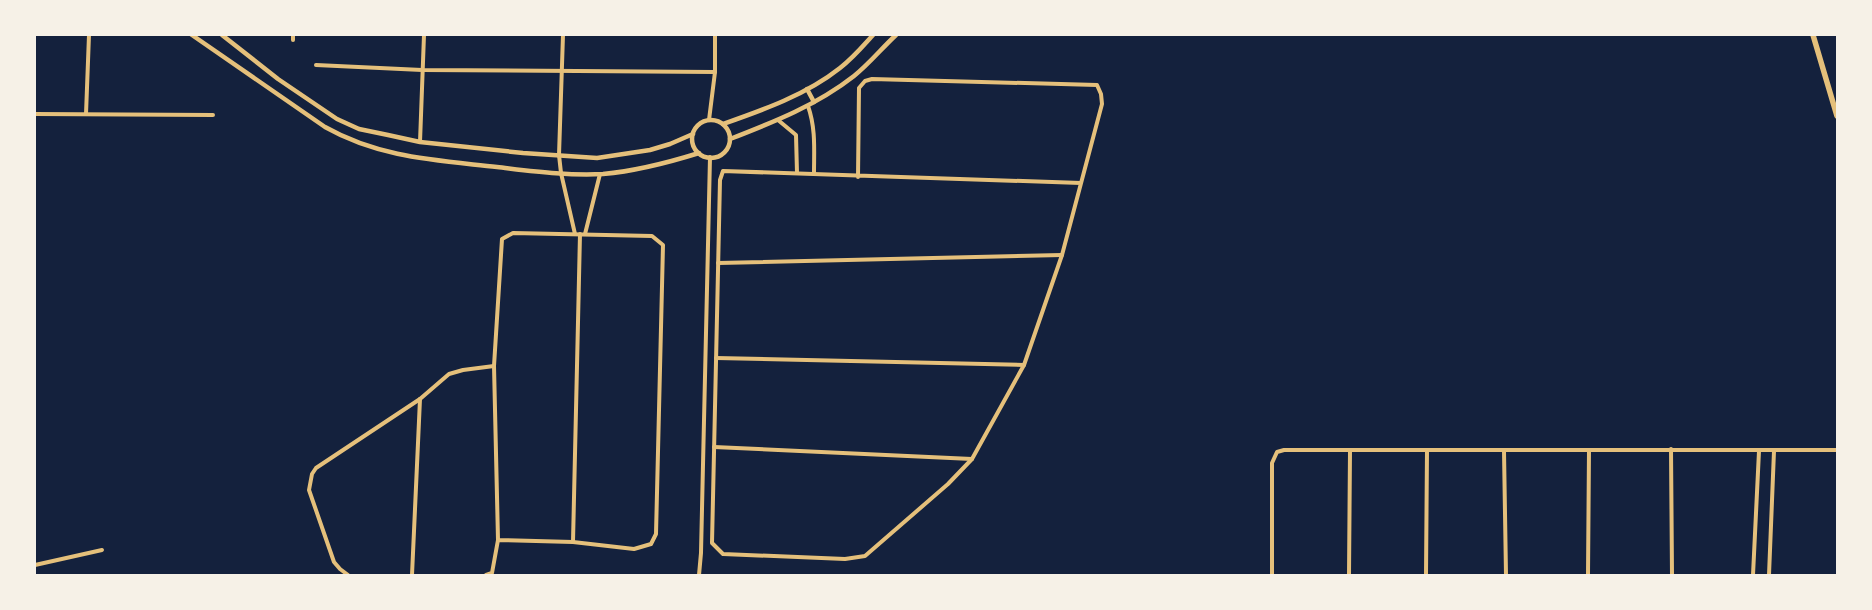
<svg xmlns="http://www.w3.org/2000/svg" width="1872" height="610" font-family="'Nunito Sans',sans-serif">
	<style>
		.lines { fill: none; stroke-linecap: round; stroke-linejoin: round }
		.minor { stroke: #e5c07b; stroke-width: 4 }
		.tertiary { stroke: #e5c07b; stroke-width: 4.5 }
		.primary { stroke: #e5c07b; stroke-width: 5.5 }
	</style>
	<rect width="100%" height="100%" fill="#14213d"/>
	<g class="lines">
		<!-- minor -->
		<g class="minor">
			<path d="M 563,35 L 559,155 L 561,173 L 575,234"/>
			<path d="M 293,40 L 293,35"/>
			<path d="M 316,65 L 422,70 L 715,72"/>
			<path d="M 808,106 C 816,129 814,150 814,174"/>
			<path d="M 35,114 L 213,115"/>
			<path d="M 86,114 L 89,35"/>
			<path d="M 709,120 L 715,72 L 715,35"/>
			<path d="M 778,120 L 796,135 L 797,173"/>
			<path d="M 420,142 L 424,35"/>
			<path d="M 858,177 L 859,88 L 865,81 L 872,79 L 1097,85 L 1101,94 L 1102,104 L 1062,255 L 1024,365 L 972,459 L 948,484 L 865,556 L 845,559 L 723,554 L 712,543 L 720,180 L 723,171 L 1081,183"/>
			<path d="M 585,234 L 600,174"/>
			<path d="M 718,263 L 1062,255"/>
			<path d="M 716,358 L 1024,365"/>
			<path d="M 714,447 L 972,459"/>
			<path d="M 1671,449 L 1672,575"/>
			<path d="M 1504,451 L 1506,575"/>
			<path d="M 573,542 L 580,234"/>
			<path d="M 35,565 L 102,550"/>
			<path d="M 348,575 L 340,569 L 334,562 L 309,490 L 312,474 L 316,468 L 420,399 L 449,374 L 463,370 L 494,366"/>
			<path d="M 412,575 L 420,399"/>
			<path d="M 486,575 L 492,573 L 498,540 L 573,542 L 634,549 L 651,544 L 656,534 L 663,245 L 652,236 L 513,233 L 502,239 L 494,366 L 498,540"/>
			<path d="M 699,575 L 701,553 L 710,157"/>
			<path d="M 1272,575 L 1272,463 L 1277,452 L 1284,450 L 1837,450"/>
			<path d="M 1349,575 L 1350,451"/>
			<path d="M 1426,575 L 1427,451"/>
			<path d="M 1588,575 L 1589,450"/>
			<path d="M 1753,575 L 1759,451"/>
			<path d="M 1769,575 L 1774,451"/>
		</g>
		<!-- tertiary -->
		<g class="tertiary">
			<path d="M 192,35 L 325,127 C 380,158 436,160 497,167 C 532,171 568,176 603,174 C 636,171 667,163 699,153"/>
			<path d="M 222,35 L 278,79 L 337,119 L 359,129 L 388,135 L 420,142 L 523,153 L 597,158 L 650,150 L 670,144 L 693,134"/>
			<path d="M 807,89 L 814,102"/>
			<circle cx="711" cy="139" r="19"/>
			<path d="M 723,124 C 763,110 806,95 840,68 C 853,58 863,46 873,35"/>
			<path d="M 730,139 C 774,122 817,105 854,76 C 869,64 882,48 896,35"/>
		</g>
		<!-- primary -->
		<path class="primary" d="M 1813,35 L 1837,116"/>
	</g>
	<!-- border -->
	<rect width="1872" height="610" fill="none" stroke="#f6f1e7" stroke-width="72"/>
</svg>
